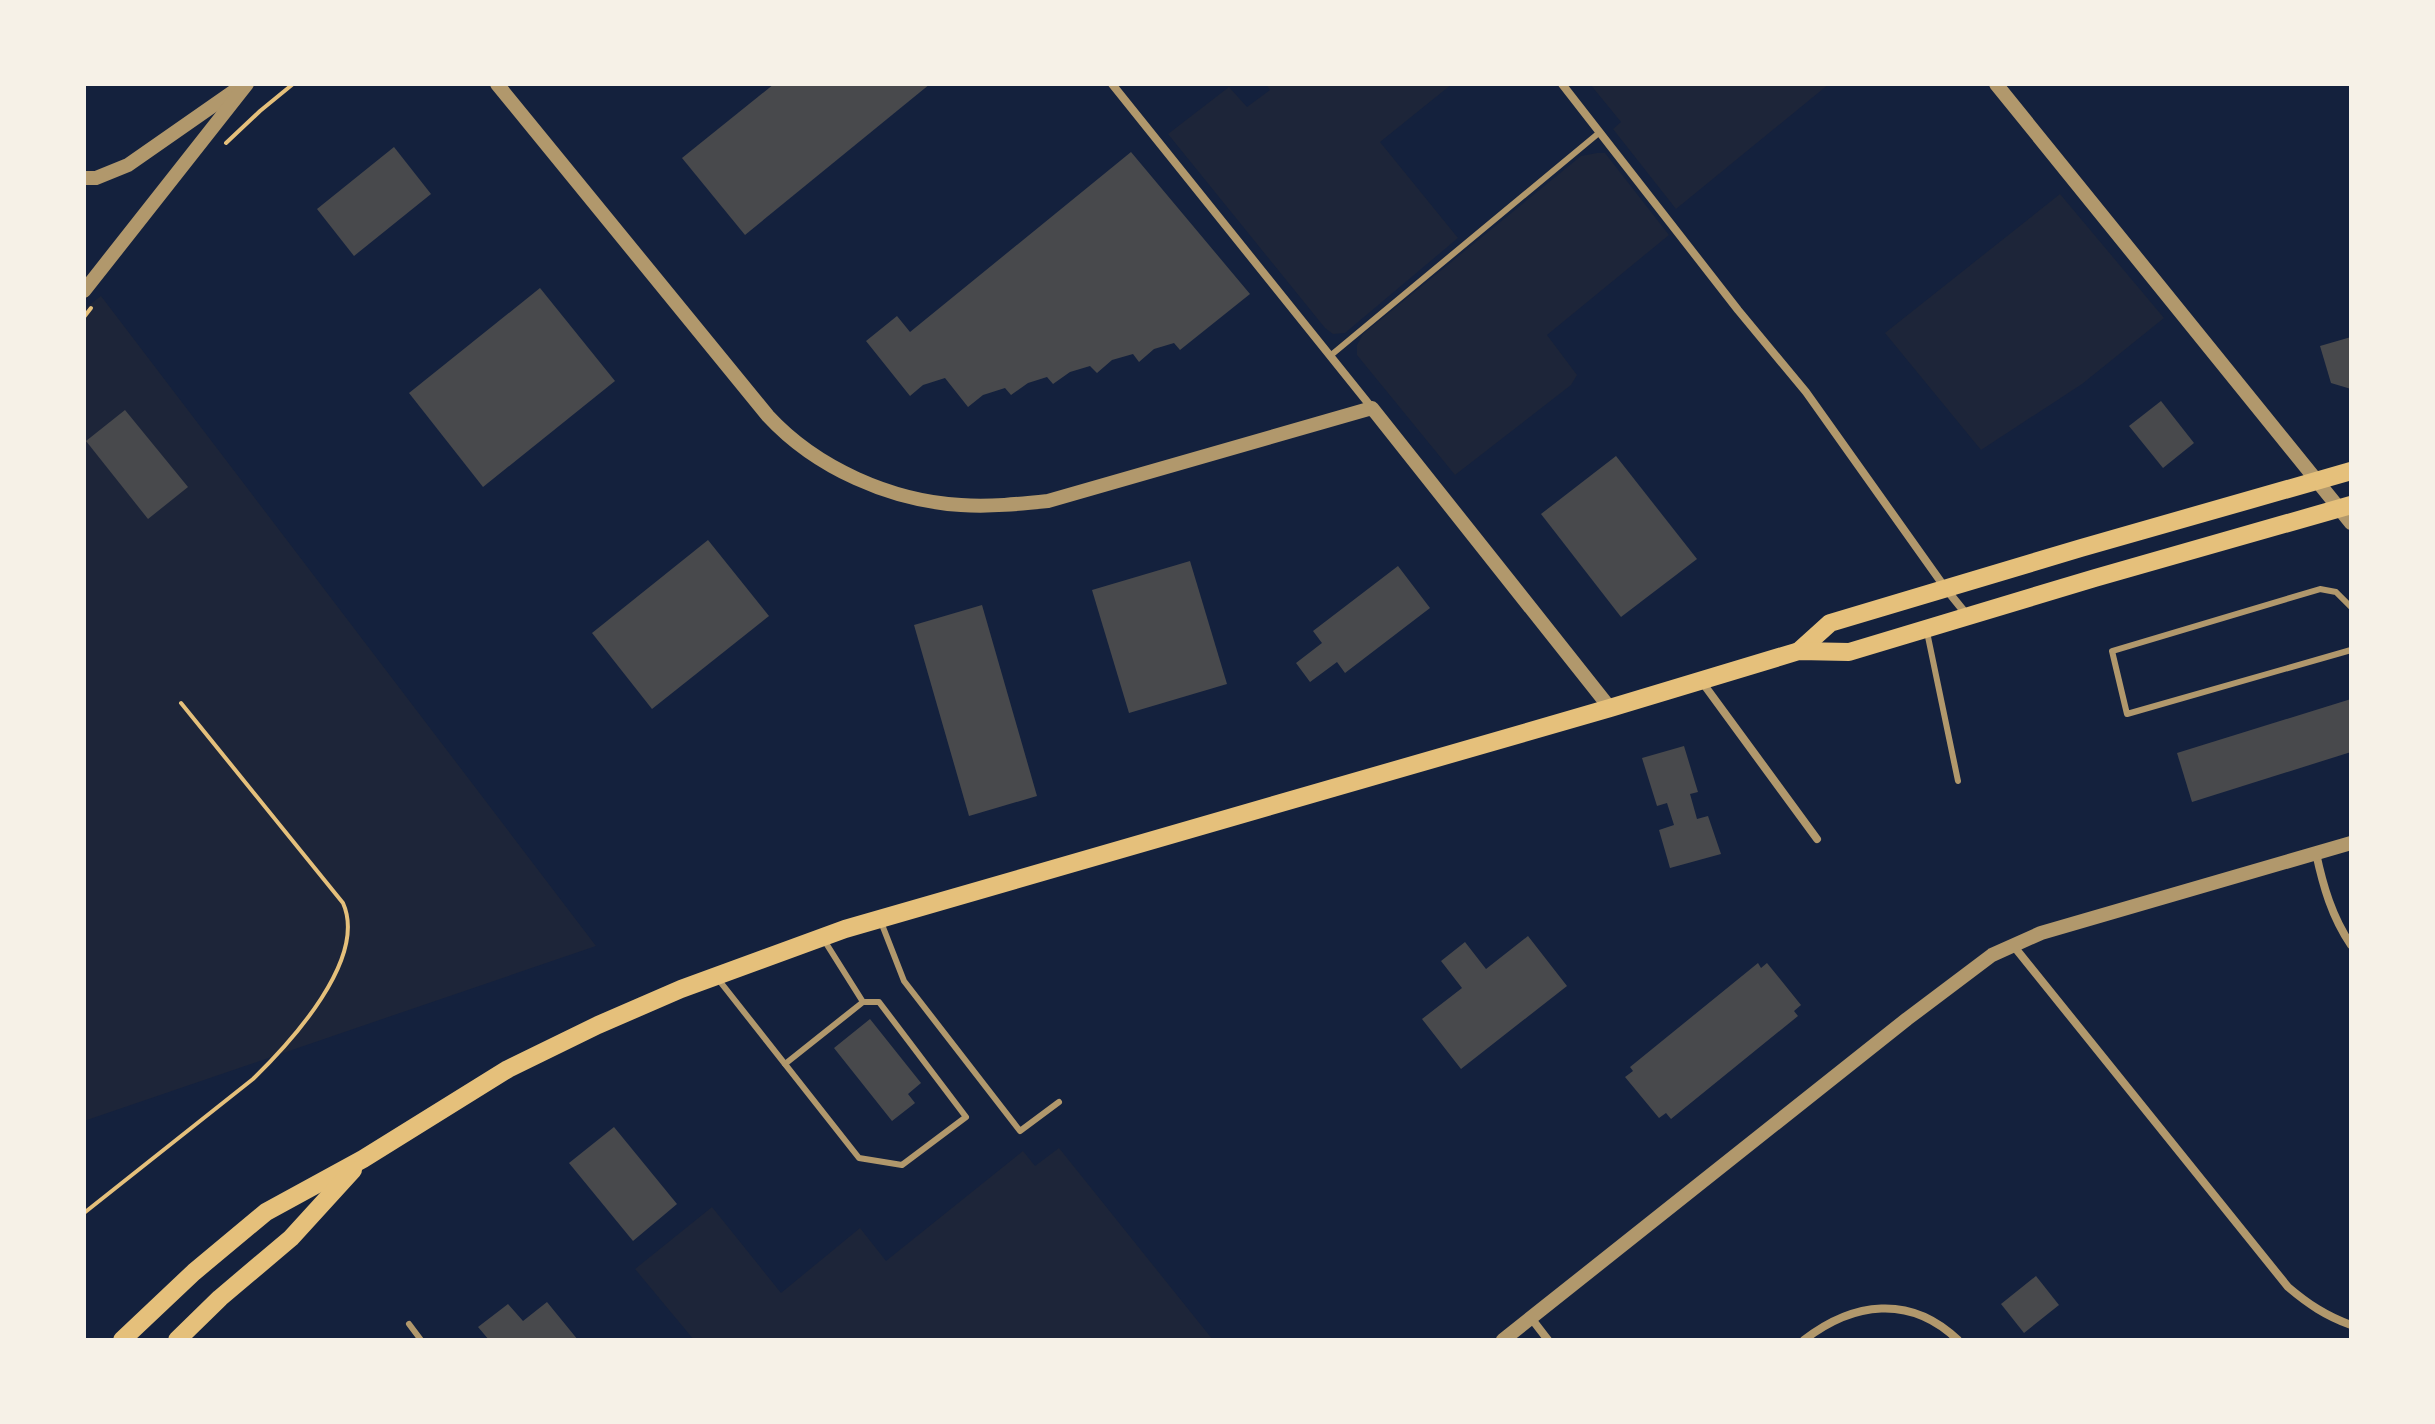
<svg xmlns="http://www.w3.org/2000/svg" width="2435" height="1424" font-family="Cabin,sans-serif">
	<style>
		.green { fill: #1d2539 }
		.building { fill: #48494c }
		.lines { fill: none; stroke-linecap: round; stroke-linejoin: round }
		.path { stroke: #e5c07b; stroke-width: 4 }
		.service { stroke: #b1986c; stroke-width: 6 }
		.minor { stroke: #b1986c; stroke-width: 8 }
		.tertiary { stroke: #b1986c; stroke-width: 14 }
		.primary { stroke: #e5c07b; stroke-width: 18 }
	</style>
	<rect width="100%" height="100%" fill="#14213d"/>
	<!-- green -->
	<g class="green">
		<path d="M 1266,84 L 1452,84 L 1380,142 L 1458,238 L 1345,333 L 1333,334 L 1325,328 L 1168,134 L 1229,87 L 1247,107 L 1270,90 Z"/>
		<path d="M 1590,84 L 1829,84 L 1676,209 L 1613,129 L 1621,122 Z"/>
		<path d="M 1597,153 L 1605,153 L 1669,235 L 1547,335 L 1577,375 L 1571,385 L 1455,475 L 1357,355 L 1357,345 L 1363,334 L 1581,156 Z"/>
		<path d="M 2060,194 L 2164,318 L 2082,384 L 1981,450 L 1885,333 Z"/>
		<path d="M 101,296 L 596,946 L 84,1121 L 84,309 Z"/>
		<path d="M 1059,1148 L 1213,1340 L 694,1340 L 635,1269 L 712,1207 L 781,1293 L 860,1228 L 886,1261 L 1023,1151 L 1035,1166 Z"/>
	</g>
	<!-- building -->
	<g class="building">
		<path d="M 774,84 L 930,84 L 745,235 L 682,158 Z"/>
		<path d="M 394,147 L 431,194 L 354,256 L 317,209 Z"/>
		<path d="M 1131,152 L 1250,294 L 1180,350 L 1174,343 L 1154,349 L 1139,362 L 1133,354 L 1112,360 L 1097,373 L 1090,366 L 1070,372 L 1053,384 L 1047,377 L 1028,383 L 1011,395 L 1005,388 L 983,395 L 968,407 L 945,378 L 923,385 L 910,396 L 866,341 L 897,316 L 910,332 Z"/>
		<path d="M 540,288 L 615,381 L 483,487 L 409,393 Z"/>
		<path d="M 2351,337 L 2351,389 L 2331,383 L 2320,346 Z"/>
		<path d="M 2161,401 L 2194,443 L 2163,468 L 2129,426 Z"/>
		<path d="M 125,410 L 188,487 L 148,519 L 86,441 Z"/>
		<path d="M 1616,456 L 1697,559 L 1621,617 L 1541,514 Z"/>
		<path d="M 708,540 L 769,616 L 652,709 L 592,633 Z"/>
		<path d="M 1190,561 L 1227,684 L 1129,713 L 1092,590 Z"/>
		<path d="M 1398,566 L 1430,608 L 1345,673 L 1337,662 L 1310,682 L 1296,663 L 1322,643 L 1313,631 Z"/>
		<path d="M 982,605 L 1037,796 L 969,816 L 914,625 Z"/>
		<path d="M 2351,699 L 2351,752 L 2192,802 L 2177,753 Z"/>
		<path d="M 1684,746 L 1698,792 L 1690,794 L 1697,819 L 1708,816 L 1721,854 L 1670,868 L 1659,830 L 1674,825 L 1667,803 L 1657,806 L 1642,758 Z"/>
		<path d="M 1528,936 L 1567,986 L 1461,1069 L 1422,1019 L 1462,988 L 1441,961 L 1465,942 L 1486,969 Z"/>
		<path d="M 1758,963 L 1761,968 L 1767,963 L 1801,1005 L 1794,1011 L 1798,1016 L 1671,1119 L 1666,1113 L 1659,1118 L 1625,1077 L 1633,1071 L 1630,1067 Z"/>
		<path d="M 870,1019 L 921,1083 L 908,1094 L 915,1103 L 892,1121 L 834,1048 Z"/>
		<path d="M 614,1127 L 677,1204 L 633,1241 L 569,1163 Z"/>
		<path d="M 2036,1276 L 2059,1305 L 2024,1333 L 2001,1304 Z"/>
		<path d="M 547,1302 L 578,1340 L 489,1340 L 478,1327 L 508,1304 L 523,1321 Z"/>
	</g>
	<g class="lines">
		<!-- path -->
		<g class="path">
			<path d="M 226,143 L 260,111 L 293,84"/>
			<path d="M 84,317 L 91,308"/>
			<path d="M 84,1213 L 253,1079 C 290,1043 368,959 343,903 L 181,703"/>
		</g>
		<!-- service -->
		<g class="service">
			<path d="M 1330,356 L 1600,132"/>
			<path d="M 2351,607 L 2336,592 L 2320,589 L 2112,651 L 2127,714 L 2351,650"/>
			<path d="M 1927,632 L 1958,781"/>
			<path d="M 881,922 L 904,981 L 1020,1131 L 1059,1102"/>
			<path d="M 718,979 L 859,1158 L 902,1165 L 966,1117 L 879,1002 L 863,1002 L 824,940"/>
			<path d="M 785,1064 L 863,1002"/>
			<path d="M 409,1324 L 421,1340"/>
		</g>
		<!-- minor -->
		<g class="minor">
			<path d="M 1112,84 L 1372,408"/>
			<path d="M 1562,84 L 1738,310 L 1806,392 L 1946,589 L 1967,615"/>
			<path d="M 1702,682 L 1817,839"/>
			<path d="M 2316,853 C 2323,886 2332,917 2351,945"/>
			<path d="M 2012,944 L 2288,1287 C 2308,1304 2326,1316 2351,1325"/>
			<path d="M 1531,1318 L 1548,1340"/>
			<path d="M 1804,1340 C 1853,1302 1910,1294 1958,1340"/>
		</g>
		<!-- tertiary -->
		<g class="tertiary">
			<path d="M 497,84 L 768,416 C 816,468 891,501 961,505 C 990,507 1019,504 1048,501 L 1372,408 L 1610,708"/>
			<path d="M 1996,84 L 2351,523"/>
			<path d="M 84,178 L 96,178 L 128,165 L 237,89"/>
			<path d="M 84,291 L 247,84"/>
			<path d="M 1503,1340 L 1907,1019 L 1992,955 L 2041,933 L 2351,843"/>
		</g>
		<!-- primary -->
		<g class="primary">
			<path d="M 1799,651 L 1830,623 L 2081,548 L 2351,471"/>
			<path d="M 122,1340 L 194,1272 L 266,1212 L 363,1159 L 508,1069 L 598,1025 L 681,989 L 845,929 L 1610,708 L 1799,651 L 1849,652 L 2095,578 L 2351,505"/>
			<path d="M 177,1340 L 220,1298 L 291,1238 L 353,1170"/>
		</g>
	</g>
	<!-- border -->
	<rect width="2435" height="1424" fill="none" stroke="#f6f1e7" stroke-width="172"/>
</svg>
